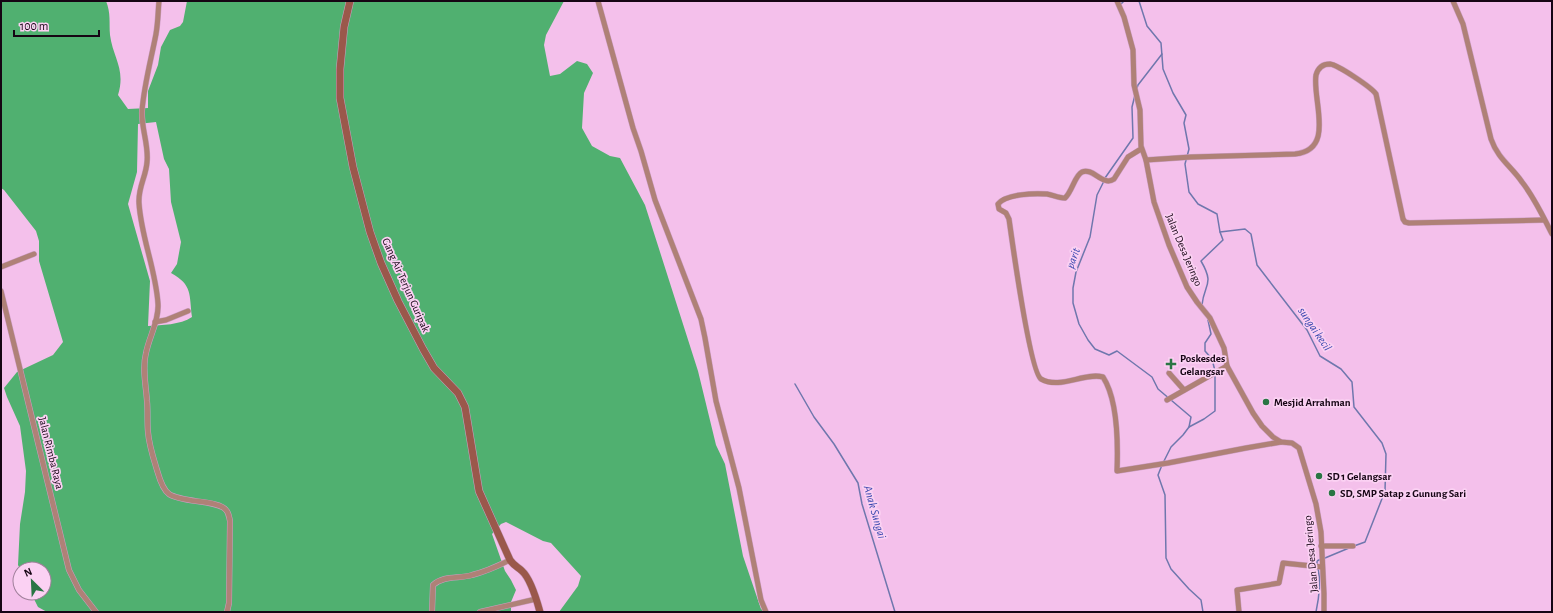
<svg xmlns="http://www.w3.org/2000/svg" width="1553" height="613" font-family="'Alegreya Sans',sans-serif">
	<style>
		.forest { fill: #50b070; fill-rule: evenodd }
		.lines { fill: none; stroke-linecap: round; stroke-linejoin: round }
		.stream { stroke: #6f77ad; stroke-width: 1.5 }
		.street-casing { stroke: #cc9ec4; stroke-width: 6 }
		.secondary-casing { stroke: #cc9ec4; stroke-width: 8 }
		.street { stroke: #af8177; stroke-width: 5 }
		.secondary { stroke: #9a584b; stroke-width: 7 }
		.poi-dot { fill: #297544; stroke: #fbd1f3; stroke-width: 1.5 }
		.labels { text-anchor: middle; dominant-baseline: central; stroke-width: 3.5; stroke-linejoin: round; paint-order: stroke }
		.street-label { font-size: 11px; fill: #160514; stroke: #fbd1f3 }
		.poi-label { font-size: 11px; font-weight: bold; fill: #160514; stroke: #fbd1f3; text-anchor: start }
		.water-label { font-size: 12px; font-style: italic; fill: #3a49af; stroke: #fbd1f3 }
	</style>
	<rect width="100%" height="100%" fill="#f4c0eb"/>
	<!-- forest -->
	<path class="forest" d="M 1,1 L 106,1 C 111,13 109,23 110,35 C 113,58 126,69 118,95 L 128,109 L 148,108 L 148,91 L 158,65 L 161,47 L 170,30 L 180,26 L 183,22 L 187,1 L 564,1 L 546,35 L 544,45 L 550,76 L 560,74 L 577,61 L 587,64 L 593,73 L 584,93 L 582,128 L 592,146 L 610,156 L 620,158 L 645,205 L 698,371 L 716,445 L 725,464 L 743,556 L 761,609 L 766,612 L 559,612 L 578,586 L 581,576 L 551,543 L 543,541 L 506,522 L 501,524 L 492,534 L 505,571 L 511,580 L 516,590 L 511,602 L 511,612 L 47,612 L 38,607 L 31,593 L 44,593 L 44,569 L 20,569 L 18,565 L 20,524 L 25,492 L 26,471 L 20,426 L 7,397 L 4,388 L 17,372 L 53,355 L 63,342 L 39,261 L 39,241 L 36,231 L 4,190 L 1,188 ZM 156,122 L 164,159 L 169,169 L 171,202 L 181,242 L 177,264 L 171,273 C 193,285 189,295 192,317 C 180,325 162,325 148,326 L 150,281 L 128,204 L 137,172 L 138,124 Z"/>
	<g class="lines">
		<!-- stream -->
		<g class="stream">
			<path d="M 1139,1 L 1147,26 L 1161,43 L 1163,69 L 1173,93 L 1186,115 L 1184,123 L 1189,149 L 1185,164 L 1189,192 L 1198,204 L 1217,214 L 1220,232 L 1223,240 L 1201,261 C 1215,285 1204,284 1202,305"/>
			<path d="M 1120,5 L 1124,1"/>
			<path d="M 1137,88 L 1138,85 L 1162,54"/>
			<path d="M 1105,178 L 1133,138 L 1132,107 L 1135,95"/>
			<path d="M 1104,181 L 1097,195 L 1090,237 L 1076,272 L 1073,288 L 1073,303 L 1079,324 L 1088,340 L 1095,349 L 1109,355 L 1117,351 L 1152,377 L 1158,389 L 1191,417 L 1189,427"/>
			<path d="M 1220,232 L 1245,229 L 1251,234 L 1257,265 L 1307,330 L 1320,356 L 1341,369 L 1352,382 L 1354,407 L 1382,443 L 1386,454 L 1385,491 L 1365,542 L 1354,546"/>
			<path d="M 1208,320 L 1211,334 L 1205,343 L 1205,351 L 1212,359 L 1215,371"/>
			<path d="M 795,384 L 814,417 L 834,444 L 858,483 L 862,504 L 895,612"/>
			<path d="M 1164,461 L 1171,447 L 1183,435 L 1189,427 L 1204,419 L 1215,411 L 1215,374"/>
			<path d="M 1162,465 L 1158,475 L 1165,495 L 1166,558 L 1171,569 L 1189,589 L 1201,600 L 1203,612"/>
			<path d="M 1325,558 L 1349,548"/>
			<path d="M 1317,564 L 1317,561 L 1321,559"/>
			<path d="M 1316,612 C 1319,598 1321,582 1318,568"/>
		</g>
		<defs>
			<g id="street">
				<path d="M 159,1 C 158,12 158,23 156,34 C 151,60 144,85 142,111 C 141,128 149,145 147,162 C 146,177 138,187 139,203 C 141,237 156,270 158,304 C 159,321 149,337 146,353 C 142,369 146,386 147,401 C 148,411 147,422 148,432 C 149,445 153,457 157,470 C 159,477 162,489 169,494 C 182,503 219,500 226,510 C 229,513 229,517 230,521 L 229,603 L 227,612"/>
				<path d="M 598,1 L 633,128 L 641,151 L 655,200 L 701,319 L 705,338 L 716,401 L 739,488 L 761,600 L 766,612"/>
				<path d="M 1117,1 L 1124,17 L 1133,50 L 1134,85 L 1140,110 L 1141,146 L 1146,160 L 1154,202 L 1169,245 L 1187,287 L 1197,302 L 1210,318 L 1224,348 L 1227,366 L 1253,413 L 1262,426 L 1273,437 L 1281,442 L 1292,443 L 1299,448 L 1316,504 L 1321,532 L 1324,594 L 1324,612"/>
				<path d="M 1453,1 L 1463,24 L 1491,139 C 1498,159 1511,166 1522,182 C 1534,197 1543,216 1552,234"/>
				<path d="M 1141,149 L 1128,157 L 1114,179 C 1103,187 1093,167 1082,172 C 1075,175 1072,192 1065,198 C 1059,198 1053,195 1047,194 C 1034,193 1006,194 998,204 L 999,209 L 1006,213 L 1009,219 C 1012,240 1030,372 1041,379 C 1060,390 1084,372 1103,377 C 1118,400 1118,445 1117,471 L 1168,463 L 1246,448 L 1281,442"/>
				<path d="M 1146,160 L 1191,157 L 1295,154 C 1336,150 1312,100 1316,75 C 1318,68 1323,64 1330,64 C 1338,65 1371,87 1376,94 L 1403,219 L 1405,222 L 1409,223 L 1544,220"/>
				<path d="M 1,267 L 34,254"/>
				<path d="M 1,291 L 69,570 L 79,590 L 96,612"/>
				<path d="M 155,322 L 166,320 L 188,311"/>
				<path d="M 1169,373 L 1184,390"/>
				<path d="M 1167,400 L 1227,366"/>
				<path d="M 1321,546 L 1353,546"/>
				<path d="M 432,612 L 433,585 C 444,575 459,579 472,575 C 485,572 498,566 510,560"/>
				<path d="M 480,612 L 536,599"/>
				<path d="M 1239,612 L 1237,590 L 1279,583 L 1283,563 L 1322,567"/>
			</g>
			<path id="secondary" d="M 350,1 L 344,27 L 340,69 L 340,98 L 353,167 L 370,232 L 381,263 L 398,301 L 423,349 L 434,368 L 458,393 L 465,407 L 479,491 L 510,560 C 514,566 518,567 522,571 C 531,579 537,601 540,612"/>
		</defs>
		<!-- street casing -->
		<use href="#street" class="street-casing"/>
		<!-- secondary casing -->
		<use href="#secondary" class="secondary-casing"/>
		<!-- street -->
		<use href="#street" class="street"/>
		<!-- secondary -->
		<use href="#secondary" class="secondary"/>
	</g>
	<!-- markers -->
	<g class="poi-dot">
		<path d="M1169 358h4v4h4v4h-4v4h-4v-4h-4v-4h4z"/>
		<circle cx="1266" cy="402" r="4"/>
		<circle cx="1319" cy="476" r="4"/>
		<circle cx="1332" cy="493" r="4"/>
	</g>
	<g class="labels">
		<!-- street labels -->
		<g class="street-label">
			<text transform="translate(1184 250) rotate(67)">Jalan Desa Jeringo</text>
			<text transform="translate(406 285) rotate(66)">Gang Air Terjun Guripak</text>
			<text transform="translate(51 453) rotate(76)">Jalan Rimba Raya</text>
			<text transform="translate(1311 554) rotate(-95)">Jalan Desa Jeringo</text>
		</g>
		<!-- poi labels -->
		<g class="poi-label">
			<text x="1180" y="358">Poskesdes<tspan x="1180" dy="13">Gelangsar</tspan></text>
			<text x="1274" y="402">Mesjid Arrahman</text>
			<text x="1327" y="476">SD 1 Gelangsar</text>
			<text x="1340" y="493">SD, SMP Satap 2 Gunung Sari</text>
		</g>
		<!-- water labels -->
		<g class="water-label">
			<text transform="translate(1073 258) rotate(-71)">parit</text>
			<text transform="translate(1315 329) rotate(56)">sungai kecil</text>
			<text transform="translate(875 512) rotate(74)">Anak Sungai</text>
		</g>
	</g>
	<!-- border -->
	<rect width="1553" height="613" fill="none" stroke="#160514" stroke-width="4"/>
	<!-- north arrow -->
	<g transform="translate(32 581) rotate(336)"><circle r="19" fill="#fbd1f3" stroke="#9f7f9a"/>
	<path d="M0-3L7 15L0 10L-7 15Z" fill="#297544"/>
	<text y="-6" font-size="11" font-weight="bold" text-anchor="middle" fill="#160514">N</text>
	</g>
	<!-- scale -->
	<path d="M14 30v6h85v-6" fill="none" stroke="#160514" stroke-width="2"/>
	<text x="20" y="30" font-size="12" fill="#160514" stroke="#fbd1f3" stroke-width="3" paint-order="stroke">100 m</text>
</svg>
